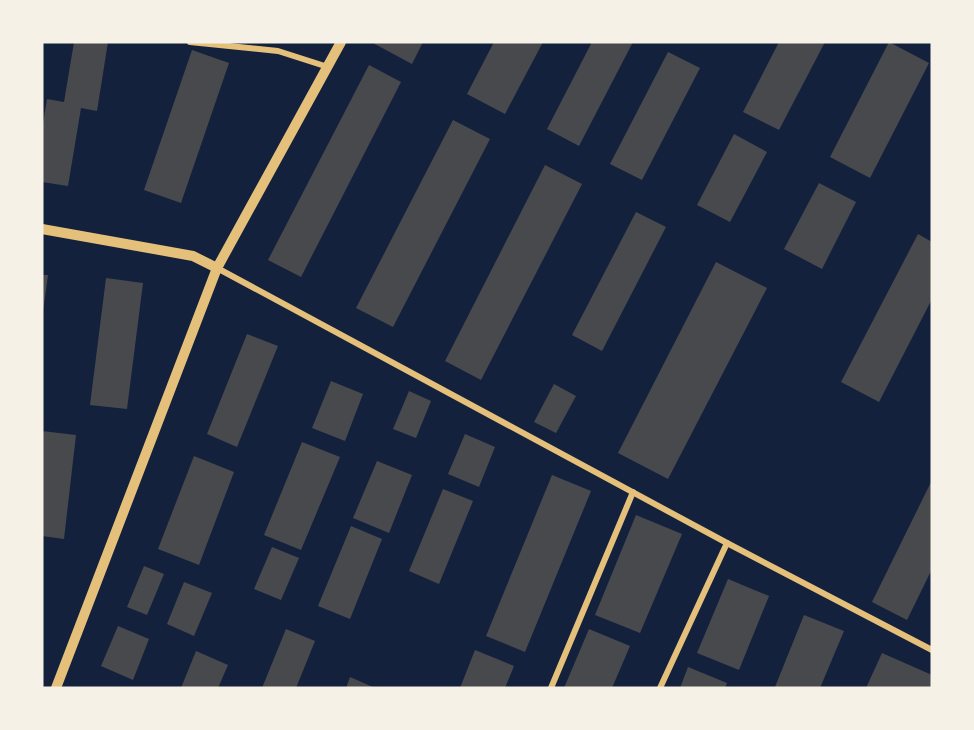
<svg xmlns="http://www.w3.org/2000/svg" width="974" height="730" font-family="Jost,sans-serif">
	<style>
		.building { fill: #48494c }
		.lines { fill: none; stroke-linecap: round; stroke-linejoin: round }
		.minor { stroke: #e5c07b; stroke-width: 6 }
		.tertiary { stroke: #e5c07b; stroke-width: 10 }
	</style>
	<rect width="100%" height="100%" fill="#14213d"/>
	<!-- building -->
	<g class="building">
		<path d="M 74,42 L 108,42 L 97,111 L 81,108 L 68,186 L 42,182 L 42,129 L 47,99 L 64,102 Z"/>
		<path d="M 371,42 L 423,42 L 412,64 Z"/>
		<path d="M 494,42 L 543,42 L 505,114 L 467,94 Z"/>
		<path d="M 592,42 L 633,42 L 579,146 L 547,129 Z"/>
		<path d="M 779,42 L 825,42 L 779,130 L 743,112 Z"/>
		<path d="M 889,42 L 929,63 L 870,178 L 830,157 Z"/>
		<path d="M 192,50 L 229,63 L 181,203 L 144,190 Z"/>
		<path d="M 668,52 L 700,68 L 642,180 L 610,164 Z"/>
		<path d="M 369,65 L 401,82 L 301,277 L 268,260 Z"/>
		<path d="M 453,120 L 490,139 L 393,327 L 356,308 Z"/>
		<path d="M 734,134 L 767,152 L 730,222 L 697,205 Z"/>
		<path d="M 545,165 L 582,184 L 481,380 L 445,361 Z"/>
		<path d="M 819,183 L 856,202 L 822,269 L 784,249 Z"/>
		<path d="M 636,212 L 666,227 L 602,351 L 572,335 Z"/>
		<path d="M 918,234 L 932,242 L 932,299 L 879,402 L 841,382 Z"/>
		<path d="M 716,262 L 767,288 L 668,479 L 618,453 Z"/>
		<path d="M 42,275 L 48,275 L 43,312 L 42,311 Z"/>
		<path d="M 106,278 L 143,283 L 127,409 L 90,405 Z"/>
		<path d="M 247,334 L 278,346 L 237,447 L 207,434 Z"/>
		<path d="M 331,381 L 363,394 L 345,441 L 312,428 Z"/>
		<path d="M 554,384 L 576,396 L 556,433 L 534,422 Z"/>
		<path d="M 409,391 L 431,401 L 416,438 L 393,429 Z"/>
		<path d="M 42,431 L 76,435 L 64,539 L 42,536 Z"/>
		<path d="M 465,434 L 495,447 L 479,487 L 448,474 Z"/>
		<path d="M 302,442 L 340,457 L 301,550 L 264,535 Z"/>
		<path d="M 194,456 L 234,472 L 199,565 L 158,549 Z"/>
		<path d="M 377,461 L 412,475 L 389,533 L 353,518 Z"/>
		<path d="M 552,475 L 591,491 L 525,652 L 486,636 Z"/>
		<path d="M 932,480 L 932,569 L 907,620 L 872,602 Z"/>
		<path d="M 443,489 L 473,501 L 439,584 L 409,571 Z"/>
		<path d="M 636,515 L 682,534 L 640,633 L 595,615 Z"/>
		<path d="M 351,526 L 382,539 L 350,619 L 318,606 Z"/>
		<path d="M 272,547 L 299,558 L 281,600 L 254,589 Z"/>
		<path d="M 144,566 L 164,574 L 147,615 L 127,607 Z"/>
		<path d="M 728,579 L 769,596 L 739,670 L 697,653 Z"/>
		<path d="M 184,582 L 212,593 L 194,636 L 167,624 Z"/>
		<path d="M 804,615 L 844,631 L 820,688 L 778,688 L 775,687 Z"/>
		<path d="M 118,626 L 149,639 L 133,680 L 101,666 Z"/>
		<path d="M 286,629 L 315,641 L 296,688 L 262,688 Z"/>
		<path d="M 589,629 L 630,646 L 612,688 L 564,688 Z"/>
		<path d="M 475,650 L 514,666 L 505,688 L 460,688 Z"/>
		<path d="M 196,651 L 228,665 L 218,688 L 181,688 Z"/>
		<path d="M 882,653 L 932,675 L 932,688 L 866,688 Z"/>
		<path d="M 688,667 L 727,683 L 725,688 L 680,688 Z"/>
		<path d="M 350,677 L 375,688 L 346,688 Z"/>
	</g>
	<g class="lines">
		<!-- minor -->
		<g class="minor">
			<path d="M 190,42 L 278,51 L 328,67"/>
			<path d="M 217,268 L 727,543 L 932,650"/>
			<path d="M 551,688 L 633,492"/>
			<path d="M 660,688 L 727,543"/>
		</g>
		<!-- tertiary -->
		<g class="tertiary">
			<path d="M 42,229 L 193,256 L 217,268"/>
			<path d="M 56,688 L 217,268 L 341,42"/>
		</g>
	</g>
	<!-- border -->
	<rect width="974" height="730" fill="none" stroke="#f6f1e7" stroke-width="87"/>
</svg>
